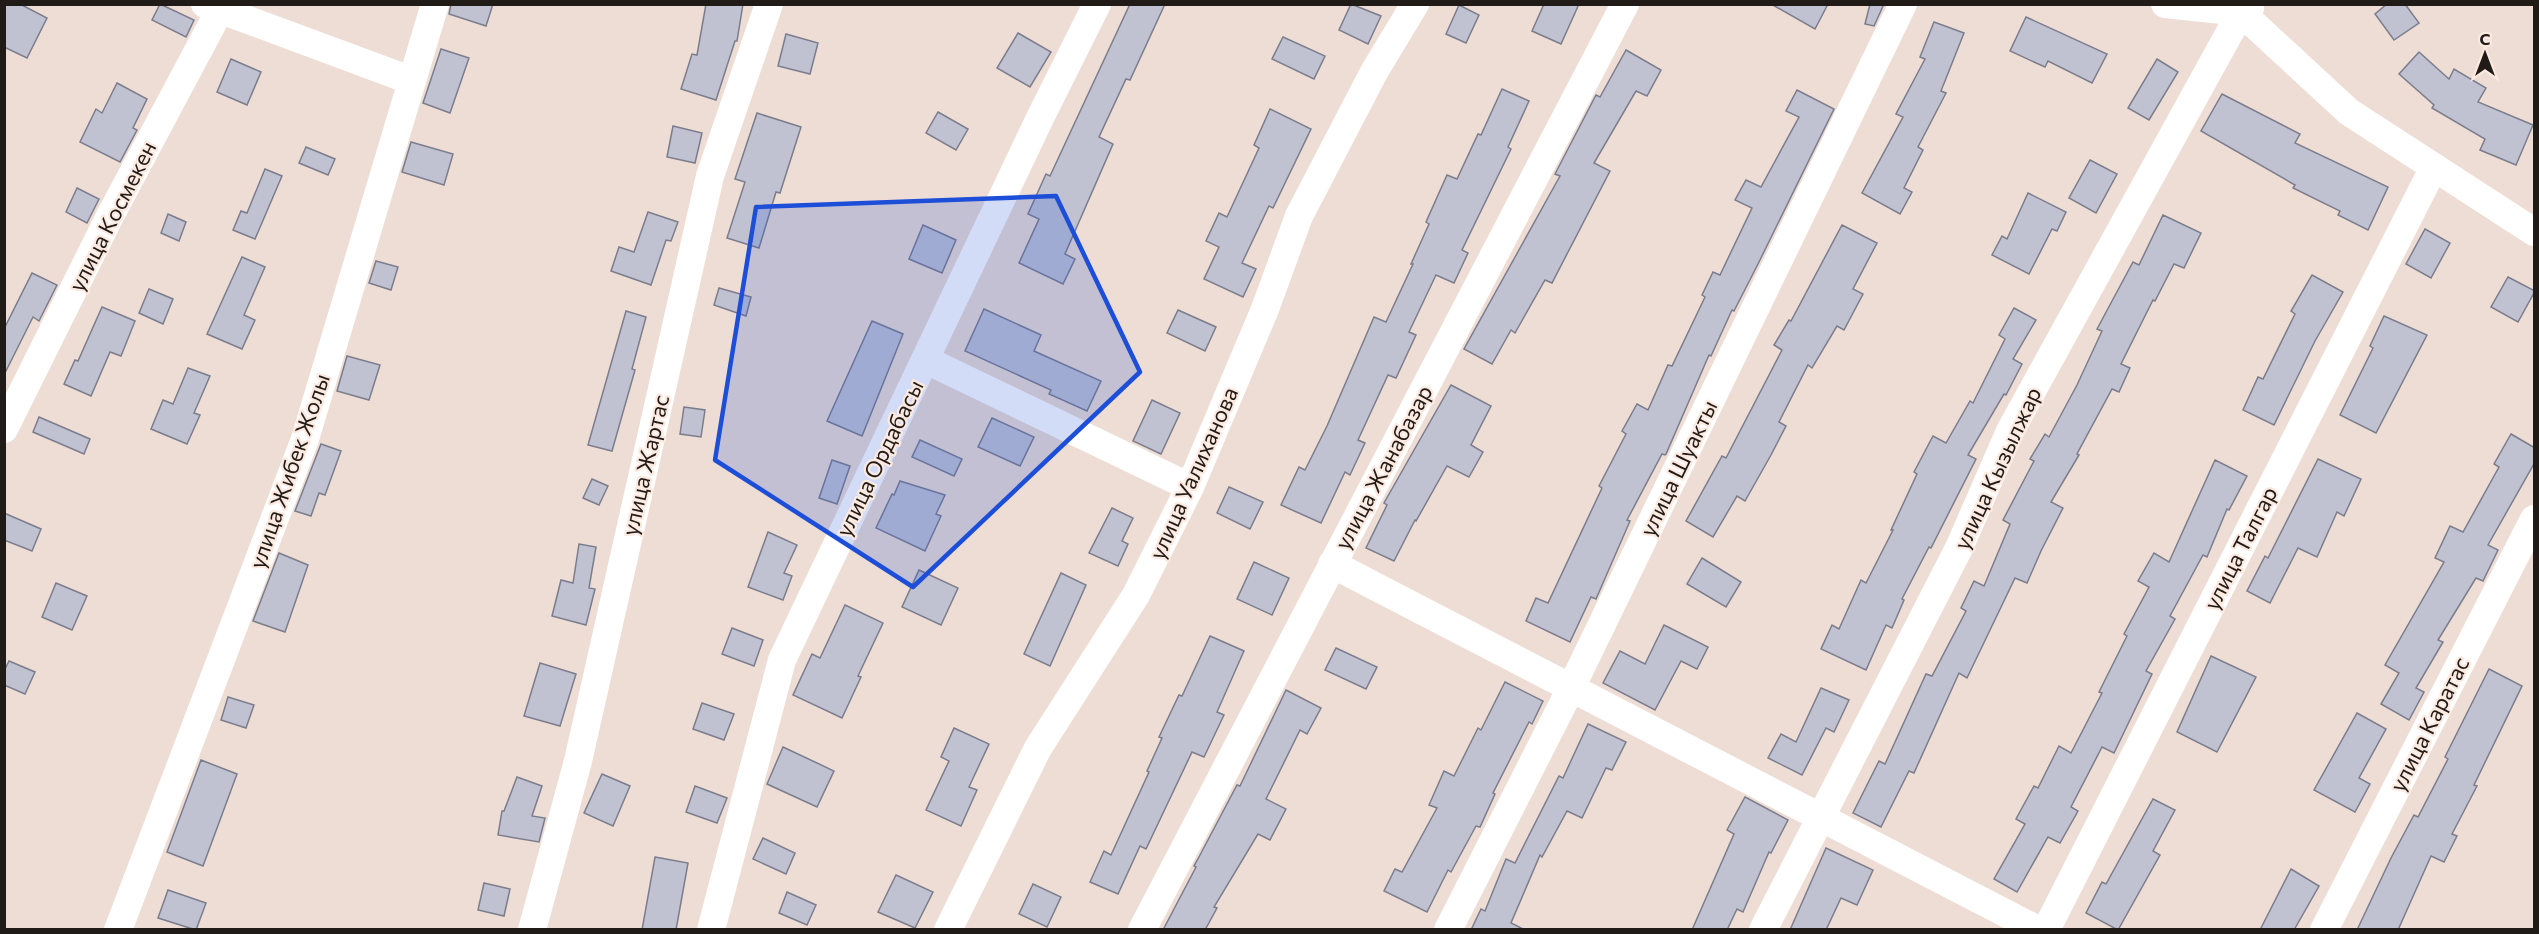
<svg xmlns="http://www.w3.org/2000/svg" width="2539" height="934" font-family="Commissioner,sans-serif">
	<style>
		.building { fill: #c0c2d2; stroke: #7c7d8c; stroke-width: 1.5 }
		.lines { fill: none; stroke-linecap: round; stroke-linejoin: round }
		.minor { stroke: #fff; stroke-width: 28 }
		.marked { fill: #1d4ed8; fill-opacity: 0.2; stroke: #1d4ed8; stroke-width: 4.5; stroke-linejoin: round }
		.labels { text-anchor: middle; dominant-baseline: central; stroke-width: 4.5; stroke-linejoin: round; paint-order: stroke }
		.street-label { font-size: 22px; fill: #211b18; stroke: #fceae1 }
	</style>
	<rect width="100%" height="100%" fill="#eeddd4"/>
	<!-- building -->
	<g class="building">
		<path d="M 4,4 L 20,4 L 47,18 L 27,58 L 4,47 Z"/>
		<path d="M 160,4 L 194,20 L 186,37 L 152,20 Z"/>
		<path d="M 451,4 L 493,4 L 486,26 L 449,14 Z"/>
		<path d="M 706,4 L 743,4 L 737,41 L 735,41 L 716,100 L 681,89 L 692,54 L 697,55 Z"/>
		<path d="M 1130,4 L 1165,4 L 1130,80 L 1126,79 L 1099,137 L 1113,144 L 1065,254 L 1075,259 L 1063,284 L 1019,263 L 1039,219 L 1028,214 L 1046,174 L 1050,176 Z"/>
		<path d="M 1351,4 L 1381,16 L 1368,44 L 1339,30 Z"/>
		<path d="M 1544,4 L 1579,4 L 1561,44 L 1532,31 Z"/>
		<path d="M 1771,4 L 1828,4 L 1815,29 Z"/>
		<path d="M 1870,4 L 1884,4 L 1874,26 L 1865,24 Z"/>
		<path d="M 2387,4 L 2405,4 L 2419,23 L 2394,40 L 2375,14 Z"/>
		<path d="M 1459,5 L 1479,15 L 1466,43 L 1446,34 Z"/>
		<path d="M 2026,17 L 2107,54 L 2092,83 L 2048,61 L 2045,67 L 2010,51 Z"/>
		<path d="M 1934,22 L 1964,33 L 1941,91 L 1946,93 L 1918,147 L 1923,150 L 1904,188 L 1912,192 L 1900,214 L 1862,193 L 1903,117 L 1896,114 L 1925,59 L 1920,57 Z"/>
		<path d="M 1018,33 L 1051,52 L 1030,87 L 997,68 Z"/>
		<path d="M 786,34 L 818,43 L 810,74 L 778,66 Z"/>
		<path d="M 1283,37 L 1325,56 L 1314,79 L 1272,59 Z"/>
		<path d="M 441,49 L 469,58 L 450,113 L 423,103 Z"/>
		<path d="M 1626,50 L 1661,70 L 1647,96 L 1636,91 L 1594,163 L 1610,171 L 1552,283 L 1545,280 L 1515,333 L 1511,330 L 1492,364 L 1464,349 L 1560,176 L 1555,174 L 1596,95 L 1600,97 Z"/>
		<path d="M 2419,52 L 2449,79 L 2454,69 L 2486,88 L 2478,102 L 2533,125 L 2516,165 L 2480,150 L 2485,139 L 2432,108 L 2434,105 L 2399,74 Z"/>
		<path d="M 231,59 L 261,72 L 247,105 L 217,92 Z"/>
		<path d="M 2157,59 L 2178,72 L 2149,120 L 2128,108 Z"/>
		<path d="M 117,83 L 147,99 L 133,128 L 137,130 L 120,162 L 80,142 L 96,109 L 102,113 Z"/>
		<path d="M 1502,89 L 1529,101 L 1508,147 L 1511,149 L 1462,250 L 1468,253 L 1454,283 L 1436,275 L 1409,332 L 1416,335 L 1396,378 L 1388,375 L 1358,440 L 1365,443 L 1350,475 L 1345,472 L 1321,523 L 1281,505 L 1299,467 L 1305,470 L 1327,426 L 1374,317 L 1386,322 L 1413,264 L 1411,264 L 1429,224 L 1426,222 L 1447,175 L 1457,179 L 1478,134 L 1481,135 Z"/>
		<path d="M 1797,90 L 1834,109 L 1758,264 L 1734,311 L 1732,310 L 1711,356 L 1709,355 L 1666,454 L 1665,455 L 1662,454 L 1627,520 L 1630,521 L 1596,599 L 1591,597 L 1570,642 L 1526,621 L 1536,598 L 1548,603 L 1602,488 L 1599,486 L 1626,434 L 1622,431 L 1637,404 L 1648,410 L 1668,365 L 1672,366 L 1705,297 L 1702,295 L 1713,272 L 1720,275 L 1752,208 L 1735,200 L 1746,180 L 1761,187 L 1799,117 L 1786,111 Z"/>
		<path d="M 2222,94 L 2300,134 L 2295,143 L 2388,187 L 2368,230 L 2338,215 L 2340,211 L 2293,188 L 2295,185 L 2201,131 Z"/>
		<path d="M 1270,109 L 1311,129 L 1273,208 L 1269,206 L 1242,263 L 1256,269 L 1243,297 L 1204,279 L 1219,247 L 1206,241 L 1219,213 L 1227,217 L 1259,148 L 1254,145 Z"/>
		<path d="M 938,112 L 968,129 L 956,150 L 926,133 Z"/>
		<path d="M 757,113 L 801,127 L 780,193 L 776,192 L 759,248 L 727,238 L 745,182 L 735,179 Z"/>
		<path d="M 673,126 L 702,133 L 695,163 L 667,157 Z"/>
		<path d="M 411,142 L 453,154 L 444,185 L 402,172 Z"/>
		<path d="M 306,147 L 335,159 L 328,175 L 299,163 Z"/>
		<path d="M 2090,160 L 2117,174 L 2096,213 L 2069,198 Z"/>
		<path d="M 265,169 L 282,176 L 255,239 L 233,230 L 241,211 L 247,213 Z"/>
		<path d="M 77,188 L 99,199 L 87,223 L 66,212 Z"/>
		<path d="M 2028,193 L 2066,212 L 2057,231 L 2052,229 L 2029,274 L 1992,255 L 2002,236 L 2007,239 Z"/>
		<path d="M 648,212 L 678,222 L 671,241 L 666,240 L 651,285 L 611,271 L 619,247 L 634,252 Z"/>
		<path d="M 168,214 L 186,222 L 179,241 L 161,233 Z"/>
		<path d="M 2163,215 L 2201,233 L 2184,268 L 2174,264 L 2155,301 L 2153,300 L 2121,364 L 2130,368 L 2119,392 L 2112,389 L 2077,454 L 2079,455 L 2051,502 L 2063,508 L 2041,551 L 2027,583 L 2015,578 L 1967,678 L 1959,673 L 1914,773 L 1909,771 L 1881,827 L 1853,813 L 1879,761 L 1885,764 L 1926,674 L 1932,676 L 1966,611 L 1961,608 L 1974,581 L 1984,586 L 2010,524 L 2003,520 L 2034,461 L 2030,459 L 2045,434 L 2049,437 L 2077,385 L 2102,331 L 2097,329 L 2133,262 L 2139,265 Z"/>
		<path d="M 923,225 L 956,240 L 942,273 L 909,259 Z"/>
		<path d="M 1842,225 L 1877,243 L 1853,289 L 1863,294 L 1844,330 L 1837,326 L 1812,368 L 1808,365 L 1779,422 L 1786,426 L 1771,455 L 1745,501 L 1737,496 L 1713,537 L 1686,521 L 1722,456 L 1726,458 L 1782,350 L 1774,345 L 1789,320 L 1791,321 Z"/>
		<path d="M 2425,229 L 2450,243 L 2431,278 L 2406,264 Z"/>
		<path d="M 242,257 L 265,267 L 244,315 L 255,320 L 242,349 L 207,334 Z"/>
		<path d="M 376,261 L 398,267 L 391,290 L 369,283 Z"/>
		<path d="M 32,273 L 57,285 L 39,321 L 33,317 L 4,375 L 4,329 Z"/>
		<path d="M 2312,275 L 2343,292 L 2315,341 L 2274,425 L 2243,410 L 2258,377 L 2263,379 L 2295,314 L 2291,311 Z"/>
		<path d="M 2508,277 L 2535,291 L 2518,322 L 2491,307 Z"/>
		<path d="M 719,288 L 751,297 L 746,316 L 714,305 Z"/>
		<path d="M 149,289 L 173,299 L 163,324 L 139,313 Z"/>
		<path d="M 102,307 L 135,321 L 121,356 L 110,352 L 91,396 L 64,384 L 75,360 L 78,361 Z"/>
		<path d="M 2014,308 L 2036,320 L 2013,359 L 2022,364 L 2006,395 L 2004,394 L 1968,455 L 1976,459 L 1931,548 L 1929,547 L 1902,599 L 1904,600 L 1892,628 L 1886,625 L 1866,670 L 1821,649 L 1832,625 L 1839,629 L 1861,580 L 1866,583 L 1893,530 L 1891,530 L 1917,474 L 1914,472 L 1933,436 L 1946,443 L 1970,401 L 1973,403 L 2005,339 L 1999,335 Z"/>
		<path d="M 984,309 L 1041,335 L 1034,351 L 1101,381 L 1087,411 L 1049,394 L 1051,390 L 965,351 Z"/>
		<path d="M 1178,310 L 1216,327 L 1205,351 L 1167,333 Z"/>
		<path d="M 626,311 L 646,317 L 632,369 L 635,370 L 612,451 L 588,445 Z"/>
		<path d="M 2384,316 L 2427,335 L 2376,433 L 2340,415 L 2373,348 L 2370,346 Z"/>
		<path d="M 872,321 L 903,334 L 862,436 L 827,421 Z"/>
		<path d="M 347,356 L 380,365 L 369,400 L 337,391 Z"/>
		<path d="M 188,368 L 210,376 L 194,413 L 200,415 L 187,444 L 151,429 L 163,400 L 173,404 Z"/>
		<path d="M 1451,385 L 1491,406 L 1471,445 L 1483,452 L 1469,477 L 1447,466 L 1416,521 L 1415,520 L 1394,561 L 1366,548 L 1387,505 L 1384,503 Z"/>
		<path d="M 1152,400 L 1180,413 L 1161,454 L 1133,441 Z"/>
		<path d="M 684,407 L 705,410 L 701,437 L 680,434 Z"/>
		<path d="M 39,417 L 90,439 L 84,454 L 33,432 Z"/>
		<path d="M 992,418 L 1034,437 L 1020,466 L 978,447 Z"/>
		<path d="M 2511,434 L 2535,448 L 2535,462 L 2488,545 L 2498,550 L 2483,581 L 2476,578 L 2438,640 L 2443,642 L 2416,688 L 2424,692 L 2409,720 L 2381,704 L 2399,673 L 2385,665 L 2444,562 L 2435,558 L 2450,526 L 2463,532 L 2499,467 L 2494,464 Z"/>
		<path d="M 920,440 L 962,459 L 954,476 L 912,457 Z"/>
		<path d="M 321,444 L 341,451 L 325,495 L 319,493 L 311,516 L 295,511 Z"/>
		<path d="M 2318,459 L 2361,479 L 2344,516 L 2337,512 L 2317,557 L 2298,548 L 2270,603 L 2247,591 L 2265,556 L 2268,558 Z"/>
		<path d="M 832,460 L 850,466 L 837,504 L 819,498 Z"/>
		<path d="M 2215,460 L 2247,476 L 2229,510 L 2227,509 L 2207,557 L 2203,555 L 2170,616 L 2175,619 L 2146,671 L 2152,674 L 2114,753 L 2102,747 L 2071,807 L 2078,811 L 2060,843 L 2048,837 L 2017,892 L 1994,879 L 2025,824 L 2016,819 L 2034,786 L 2038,788 L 2059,746 L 2071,753 L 2102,693 L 2099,692 L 2127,636 L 2124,634 L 2149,587 L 2138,581 L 2154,553 L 2169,562 Z"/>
		<path d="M 592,479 L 608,486 L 599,505 L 583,498 Z"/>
		<path d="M 900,481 L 945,495 L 936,514 L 941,516 L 925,551 L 876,528 L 892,494 L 894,495 Z"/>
		<path d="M 1229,487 L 1263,502 L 1250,529 L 1217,513 Z"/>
		<path d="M 1112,508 L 1133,518 L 1122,541 L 1128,544 L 1118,566 L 1089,553 Z"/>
		<path d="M 4,513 L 41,529 L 32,551 L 4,540 Z"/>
		<path d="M 768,532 L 797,545 L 784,573 L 792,576 L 783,600 L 748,587 Z"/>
		<path d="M 579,544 L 596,547 L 589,588 L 595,589 L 586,625 L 552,616 L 561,580 L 573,583 Z"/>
		<path d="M 279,553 L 308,565 L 285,632 L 253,621 Z"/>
		<path d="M 1702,558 L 1741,582 L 1726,607 L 1687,584 Z"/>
		<path d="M 1254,562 L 1289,578 L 1272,615 L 1237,599 Z"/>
		<path d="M 919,570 L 958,588 L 941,625 L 902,607 Z"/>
		<path d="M 1061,573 L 1086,585 L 1050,666 L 1024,654 Z"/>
		<path d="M 56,583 L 87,596 L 72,630 L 42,617 Z"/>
		<path d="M 845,605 L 883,623 L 858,676 L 861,677 L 842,718 L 793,695 L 812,654 L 820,658 Z"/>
		<path d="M 1664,625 L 1708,647 L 1697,669 L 1681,661 L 1655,710 L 1603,683 L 1620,651 L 1645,664 Z"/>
		<path d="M 732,628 L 763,640 L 754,666 L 722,654 Z"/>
		<path d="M 1210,636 L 1244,651 L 1217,712 L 1224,715 L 1204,757 L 1192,752 L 1146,849 L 1140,846 L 1118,894 L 1090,882 L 1104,851 L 1111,855 L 1149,772 L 1147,771 L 1162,738 L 1159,737 L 1179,695 L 1182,696 Z"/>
		<path d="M 1336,648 L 1377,667 L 1366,689 L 1325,670 Z"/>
		<path d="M 2211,656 L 2256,677 L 2217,752 L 2177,732 Z"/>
		<path d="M 9,661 L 35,672 L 25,694 L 4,685 L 4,671 Z"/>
		<path d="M 540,663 L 576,674 L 560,726 L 524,716 Z"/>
		<path d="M 2489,669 L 2522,686 L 2474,785 L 2477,786 L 2452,834 L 2457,836 L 2444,862 L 2431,856 L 2398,930 L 2357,930 L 2391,858 L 2414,815 L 2418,817 L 2448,759 L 2445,757 Z"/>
		<path d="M 1505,682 L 1543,701 L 1532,724 L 1529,722 L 1493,793 L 1495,794 L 1480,827 L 1476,826 L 1451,872 L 1448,870 L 1427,912 L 1384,891 L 1395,869 L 1402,872 L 1437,808 L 1429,805 L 1444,771 L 1454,776 L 1478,728 L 1481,730 Z"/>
		<path d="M 1821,688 L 1849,700 L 1834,732 L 1826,728 L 1802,775 L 1768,758 L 1781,734 L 1796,742 Z"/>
		<path d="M 1286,690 L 1321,708 L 1307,734 L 1300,730 L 1266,799 L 1286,809 L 1270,840 L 1258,834 L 1214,907 L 1217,908 L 1205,930 L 1163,930 L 1196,867 L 1194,866 L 1200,855 L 1237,785 L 1240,786 Z"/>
		<path d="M 228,697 L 254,705 L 246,728 L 221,720 Z"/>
		<path d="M 702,703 L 734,714 L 724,740 L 693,729 Z"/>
		<path d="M 2357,713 L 2386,729 L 2359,778 L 2370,784 L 2355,812 L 2314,790 Z"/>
		<path d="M 1588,724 L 1626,742 L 1612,770 L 1606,768 L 1582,818 L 1567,811 L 1542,857 L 1540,855 L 1511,923 L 1525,930 L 1471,930 L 1481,909 L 1485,911 L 1506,859 L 1515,863 L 1559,776 L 1563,778 Z"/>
		<path d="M 954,728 L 989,744 L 969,787 L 977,790 L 961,826 L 926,810 L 949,761 L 941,757 Z"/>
		<path d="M 783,747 L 834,771 L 817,807 L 767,784 Z"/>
		<path d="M 201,760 L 237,774 L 203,866 L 167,852 Z"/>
		<path d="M 602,774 L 630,786 L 613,826 L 584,813 Z"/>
		<path d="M 517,777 L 542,786 L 532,816 L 545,818 L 539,842 L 498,835 L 502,811 L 504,811 Z"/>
		<path d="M 695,786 L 727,798 L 717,823 L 686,812 Z"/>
		<path d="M 1745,797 L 1788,820 L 1771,853 L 1769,852 L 1743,912 L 1737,909 L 1727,930 L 1692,930 L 1734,834 L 1727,830 Z"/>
		<path d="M 2153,799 L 2175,810 L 2153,851 L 2160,855 L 2118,930 L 2086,913 L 2102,882 L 2106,884 Z"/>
		<path d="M 763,838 L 795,853 L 786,874 L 753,859 Z"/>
		<path d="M 1826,848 L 1873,870 L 1857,905 L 1841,898 L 1826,930 L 1790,930 Z"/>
		<path d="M 655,857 L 688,863 L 676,930 L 642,930 Z"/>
		<path d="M 2291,869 L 2319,886 L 2294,930 L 2260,930 Z"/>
		<path d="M 896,875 L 933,892 L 915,928 L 878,912 Z"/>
		<path d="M 484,883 L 510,889 L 504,916 L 478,910 Z"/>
		<path d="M 1033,884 L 1061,897 L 1047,927 L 1019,914 Z"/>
		<path d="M 168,890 L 206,903 L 196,930 L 158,918 Z"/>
		<path d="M 787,892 L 816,905 L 807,925 L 779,913 Z"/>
	</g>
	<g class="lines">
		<!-- minor -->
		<g class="minor">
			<path d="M 205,4 L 410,80"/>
			<path d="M 2165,4 L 2241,12 L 2250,8"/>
			<path d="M 2232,4 L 2349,112 L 2534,232"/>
			<path d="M 926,360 L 1190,487"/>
			<path d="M 4,429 L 110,216 L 223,4"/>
			<path d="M 1332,564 L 2038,930"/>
			<path d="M 118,930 L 305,439 L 435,4"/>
			<path d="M 532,930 L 578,761 L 710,176 L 769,4"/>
			<path d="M 711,930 L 782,660 L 1040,118 L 1097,4"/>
			<path d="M 948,930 L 1038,748 L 1136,595 L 1190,487 L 1265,309 L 1299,216 L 1374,72 L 1415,4"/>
			<path d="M 1142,930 L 1625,4"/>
			<path d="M 1448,930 L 1571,688 L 1903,4"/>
			<path d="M 1763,930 L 1959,548 L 2010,431 L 2241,12"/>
			<path d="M 2046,930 L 2434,167"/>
			<path d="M 2324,930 L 2534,519"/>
		</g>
	</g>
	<!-- marked area -->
	<path class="marked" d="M 1056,196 L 1140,372 L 913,587 L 715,460 L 756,207 Z"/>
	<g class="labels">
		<!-- street labels -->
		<g class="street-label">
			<text transform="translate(112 216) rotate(-63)">улица Космекен</text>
			<text transform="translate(879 458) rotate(-64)">улица Ордабасы</text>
			<text transform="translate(645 465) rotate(-77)">улица Жартас</text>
			<text transform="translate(1383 467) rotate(-62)">улица Жанабазар</text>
			<text transform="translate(1678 468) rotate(-64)">улица Шуакты</text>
			<text transform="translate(1997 468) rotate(-65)">улица Кызылжар</text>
			<text transform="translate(289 471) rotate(-71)">улица Жибек Жолы</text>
			<text transform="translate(1193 473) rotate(-66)">улица Уалиханова</text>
			<text transform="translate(2240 548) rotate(-63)">улица Талгар</text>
			<text transform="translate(2429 724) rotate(-63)">улица Каратас</text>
		</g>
	</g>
	<!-- border -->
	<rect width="2539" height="934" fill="none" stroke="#211b18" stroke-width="12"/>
	<!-- north arrow -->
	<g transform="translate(2485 54)" stroke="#fceae1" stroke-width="4.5" paint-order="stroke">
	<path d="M0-4.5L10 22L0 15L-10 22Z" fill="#211b18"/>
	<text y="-9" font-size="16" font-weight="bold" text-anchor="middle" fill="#211b18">С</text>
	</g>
</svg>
